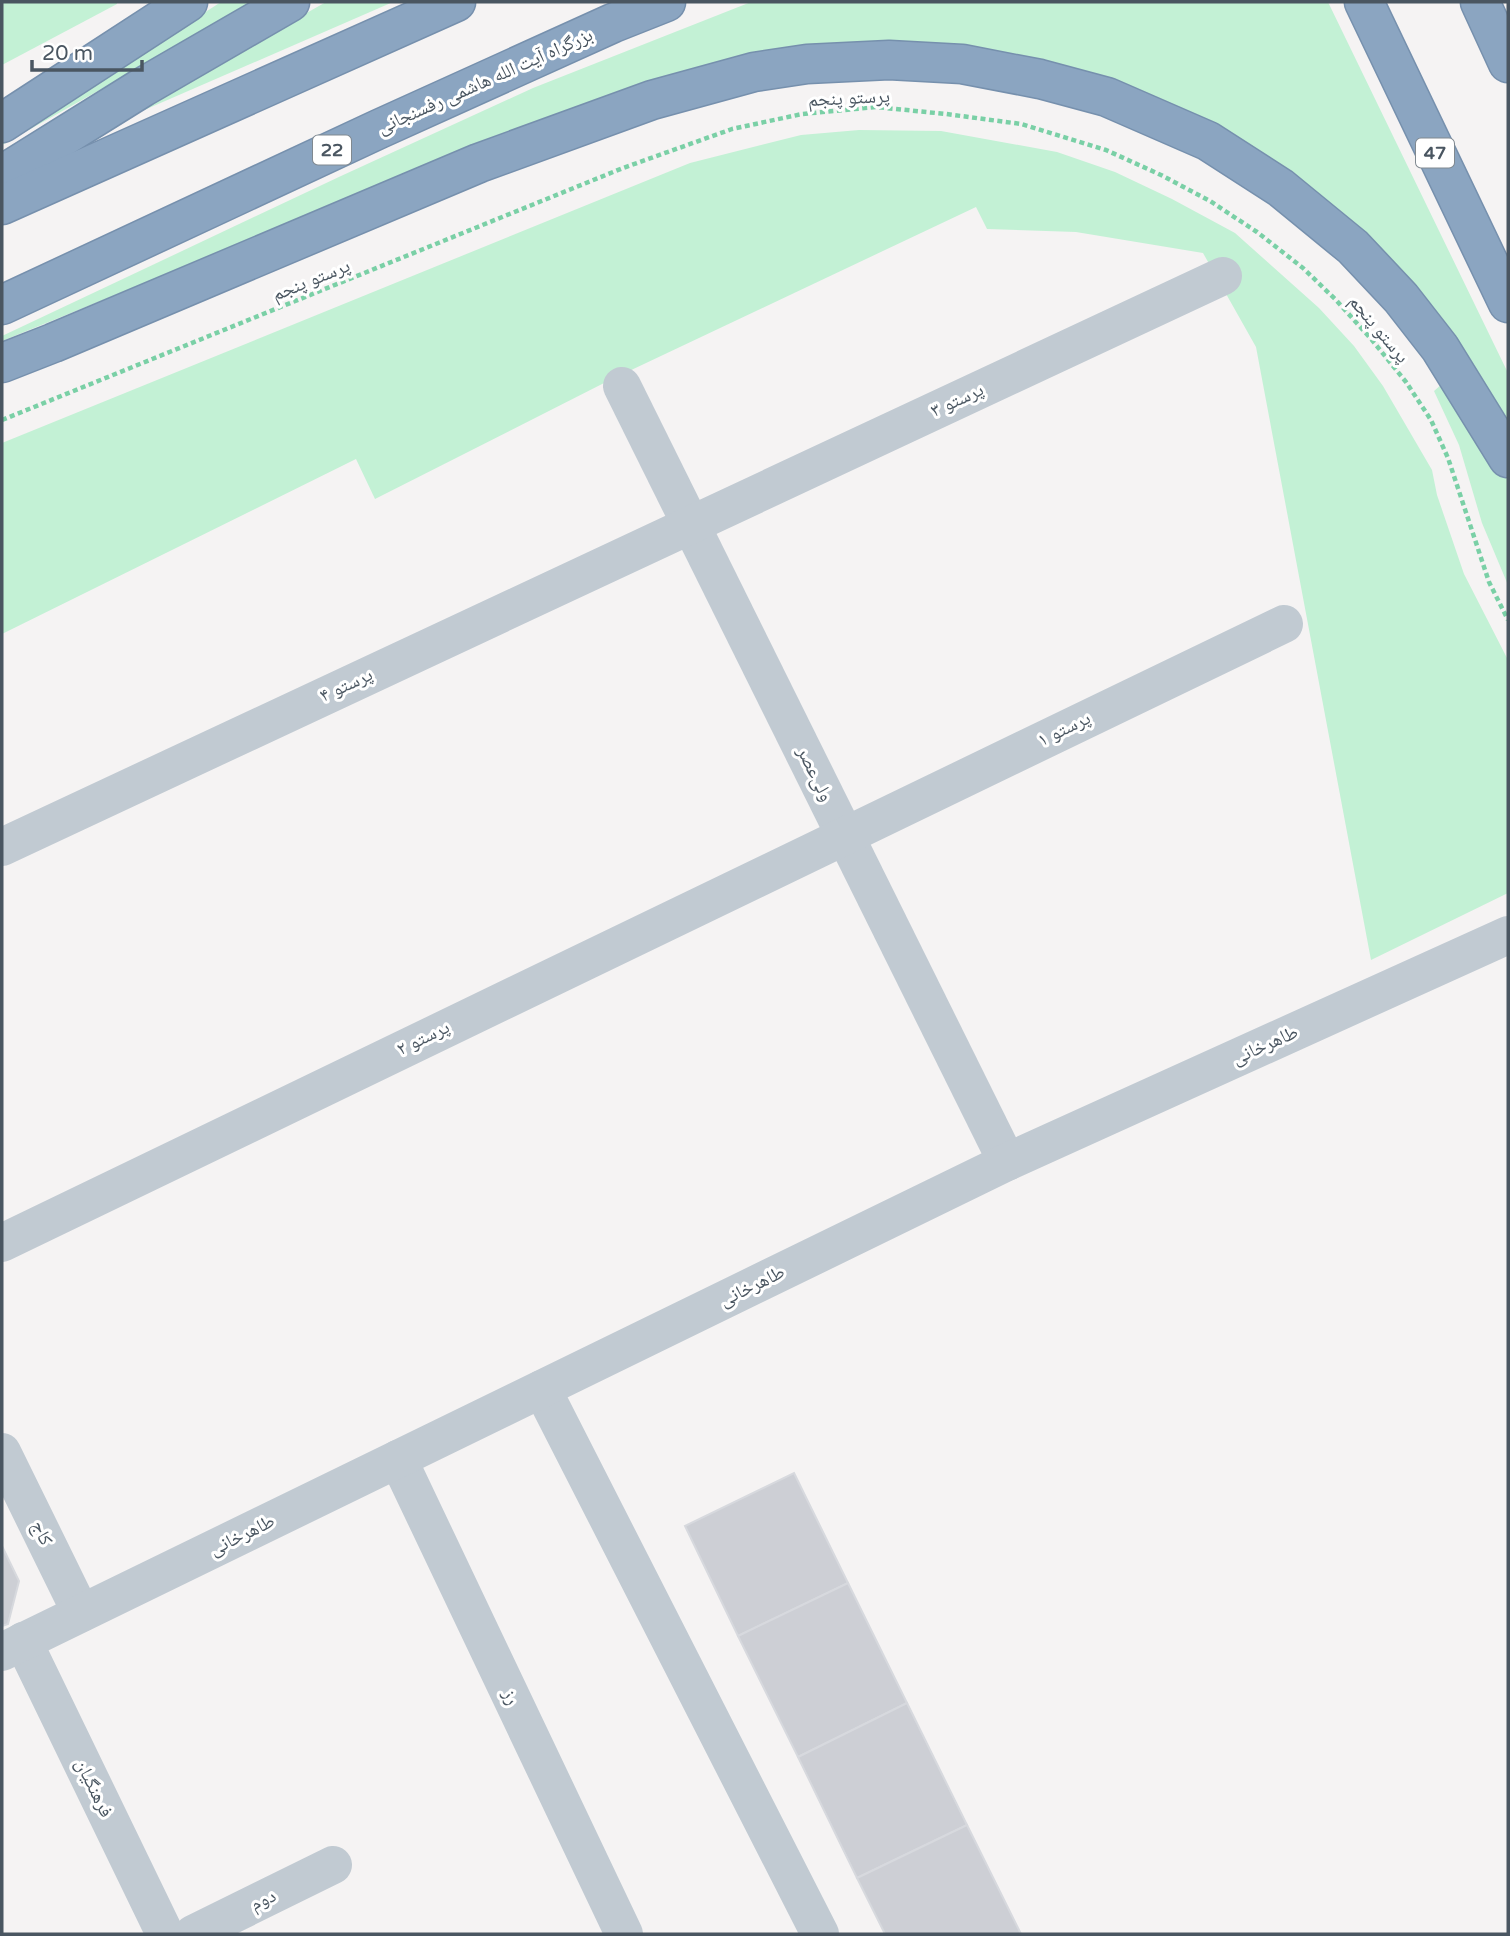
<svg xmlns="http://www.w3.org/2000/svg" width="1510" height="1936" font-family="'Varela Round','Noto Naskh Arabic',sans-serif">
	<style>
		.green { fill: #c3f1d5 }
		.building { fill: #cdcfd5; stroke: #d7d9de; stroke-width: 2 }
		.lines { fill: none; stroke-linecap: round; stroke-linejoin: round }
		.highway-casing { stroke: #7690ad; stroke-width: 41 }
		.path { stroke: #7ad0a6; stroke-width: 4.5; stroke-dasharray: 5 3.5; stroke-linecap: butt }
		.minor { stroke: #c1cad2; stroke-width: 38 }
		.highway { stroke: #8ba5c1; stroke-width: 38 }
		.labels { text-anchor: middle; dominant-baseline: central; stroke-width: 6; stroke-linejoin: round; paint-order: stroke }
		.shield { fill: #fff; stroke: #808990; stroke-width: 2 }
		.shield-label { font-size: 18px; font-weight: bold; fill: #4a5661 }
		.street-label { font-size: 19px; fill: #4a5661; stroke: #fff }
	</style>
	<rect width="100%" height="100%" fill="#f5f3f3"/>
	<!-- green -->
	<g class="green">
		<path d="M 2,2 L 117,2 L 117,4 L 2,65 Z"/>
		<path d="M 221,2 L 256,2 L 2,145 L 2,143 Z"/>
		<path d="M 326,2 L 393,2 L 103,128 Z"/>
		<path d="M 751,2 L 1328,2 L 1508,373 L 1508,432 L 1248,148 L 850,47 L 349,200 L 2,341 L 2,336 L 341,176 L 533,88 Z"/>
		<path d="M 859,130 L 941,131 L 1057,152 L 1115,172 L 1172,199 L 1235,233 L 1319,308 L 1354,346 L 1383,386 L 1432,470 L 1437,495 L 1464,574 L 1508,660 L 1508,893 L 1371,960 L 1256,347 L 1203,253 L 1076,232 L 987,229 L 976,207 L 608,381 L 375,499 L 356,459 L 2,634 L 2,443 L 690,163 L 801,135 Z"/>
		<path d="M 1449,378 L 1508,481 L 1508,585 L 1482,523 L 1459,445 L 1434,391 Z"/>
	</g>
	<!-- building -->
	<g class="building">
		<path d="M 794,1473 L 848,1583 L 738,1636 L 685,1526 Z"/>
		<path d="M 2,1546 L 19,1581 L 8,1624 L 2,1626 Z"/>
		<path d="M 848,1583 L 907,1703 L 798,1757 L 738,1636 Z"/>
		<path d="M 907,1703 L 967,1825 L 857,1878 L 798,1757 Z"/>
		<path d="M 967,1825 L 1021,1934 L 885,1934 L 857,1878 Z"/>
	</g>
	<g class="lines">
		<defs>
			<g id="highway">
				<path d="M 1364,2 L 1508,303"/>
				<path d="M 1480,2 L 1508,63"/>
				<path d="M 2,123 L 188,2"/>
				<path d="M 2,175 L 143,87 L 290,2"/>
				<path d="M 2,205 L 456,2"/>
				<path d="M 2,305 L 379,129 L 613,23 L 666,2"/>
				<path d="M 2,363 L 53,343 L 479,163 L 652,100 L 754,72 L 807,64 L 889,60 L 962,64 L 1040,79 L 1107,97 L 1208,141 L 1281,188 L 1353,247 L 1401,298 L 1440,348 L 1508,458"/>
			</g>
		</defs>
		<!-- highway casing -->
		<use href="#highway" class="highway-casing"/>
		<!-- path -->
		<path class="path" d="M 2,420 L 623,168 L 732,129 L 802,114 L 876,107 L 946,114 L 1021,124 L 1106,150 L 1161,175 L 1210,201 L 1257,232 L 1303,268 L 1336,300 L 1372,340 L 1406,382 L 1431,420 L 1448,458 L 1489,582 L 1508,620"/>
		<!-- minor -->
		<g class="minor">
			<path d="M 622,386 L 1007,1162"/>
			<path d="M 2,847 L 1223,276"/>
			<path d="M 2,1243 L 1284,624"/>
			<path d="M 542,1389 L 820,1934"/>
			<path d="M 2,1452 L 81,1613"/>
			<path d="M 398,1459 L 624,1934"/>
			<path d="M 23,1641 L 165,1934"/>
			<path d="M 2,1652 L 1007,1162 L 1508,935"/>
			<path d="M 193,1934 L 333,1865"/>
		</g>
		<!-- highway -->
		<use href="#highway" class="highway"/>
	</g>
	<g class="labels">
		<!-- shield labels -->
		<g class="shield">
			<rect x="313" y="135.5" width="38" height="29" rx="5"/>
			<rect x="1416" y="138.5" width="38" height="29" rx="5"/>
		</g>
		<g class="shield-label">
			<text x="332" y="150">22</text>
			<text x="1435" y="153">47</text>
		</g>
		<!-- street labels -->
		<g class="street-label">
			<text transform="translate(485 81) rotate(-24)">بزرگراه آیت الله هاشمی رفسنجانی</text>
			<text transform="translate(849 98) rotate(-3)">پرستو پنجم</text>
			<text transform="translate(311 280) rotate(-22)">پرستو پنجم</text>
			<text transform="translate(1379 329) rotate(50)">پرستو پنجم</text>
			<text transform="translate(957 400) rotate(-25)">پرستو ۳</text>
			<text transform="translate(346 685) rotate(-25)">پرستو ۴</text>
			<text transform="translate(1064 729) rotate(-26)">پرستو ۱</text>
			<text transform="translate(815 774) rotate(64)">ولی‌عصر</text>
			<text transform="translate(423 1038) rotate(-26)">پرستو ۲</text>
			<text transform="translate(1265 1045) rotate(-24)">طاهرخانی</text>
			<text transform="translate(752 1286) rotate(-26)">طاهرخانی</text>
			<text transform="translate(42 1533) rotate(64)">کاج</text>
			<text transform="translate(242 1535) rotate(-26)">طاهرخانی</text>
			<text transform="translate(511 1697) rotate(65)">رز</text>
			<text transform="translate(94 1788) rotate(64)">فرهنگیان</text>
			<text transform="translate(263 1900) rotate(-26)">دوم</text>
		</g>
	</g>
	<!-- border -->
	<rect width="1510" height="1936" fill="none" stroke="#4a5661" stroke-width="7"/>
	<!-- scale -->
	<path d="M32 60v10h110v-10" fill="none" stroke="#4a5661" stroke-width="3.5"/>
	<text x="42" y="60" font-size="21" fill="#4a5661" stroke="#ffffff" stroke-width="5" paint-order="stroke">20 m</text>
</svg>
